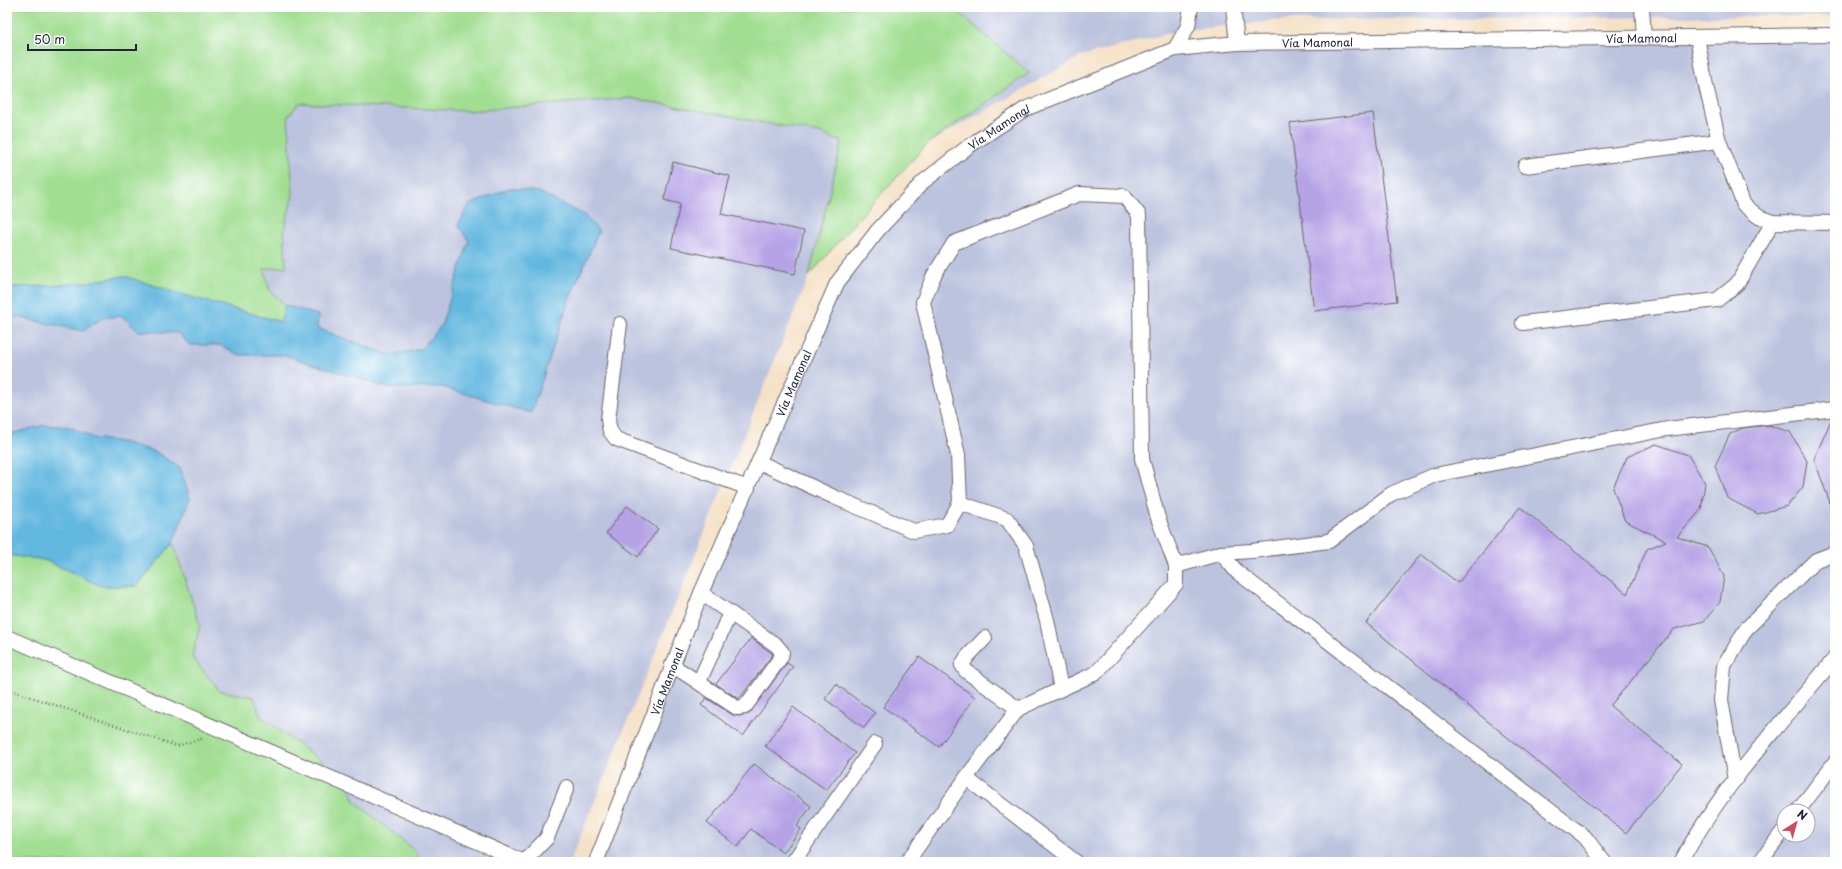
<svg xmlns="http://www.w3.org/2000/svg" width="1842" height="869" font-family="'Playpen Sans',sans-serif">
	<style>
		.industrial { fill: #bcc3de; fill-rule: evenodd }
		.green { fill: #a1de92; stroke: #628066 }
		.water { fill: #64b8e0; stroke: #436d8e }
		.building { fill: #b5a3e6 }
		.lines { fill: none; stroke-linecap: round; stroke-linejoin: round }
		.minor-casing { stroke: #6c656c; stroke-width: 16 }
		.path { stroke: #6c656c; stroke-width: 2.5; stroke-dasharray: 1 3; stroke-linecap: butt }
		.minor { stroke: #fff; stroke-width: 14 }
		.labels { text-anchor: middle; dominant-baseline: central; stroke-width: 3.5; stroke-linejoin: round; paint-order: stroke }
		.street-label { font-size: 11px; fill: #22223b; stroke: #fff }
	</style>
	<rect width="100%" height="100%" fill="#fff"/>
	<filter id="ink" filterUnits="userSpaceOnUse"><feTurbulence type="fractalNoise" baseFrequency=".025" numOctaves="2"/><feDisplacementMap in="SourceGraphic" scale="8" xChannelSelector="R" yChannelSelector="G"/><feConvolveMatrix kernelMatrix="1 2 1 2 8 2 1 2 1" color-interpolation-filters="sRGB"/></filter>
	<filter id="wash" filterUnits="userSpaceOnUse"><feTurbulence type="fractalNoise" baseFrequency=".012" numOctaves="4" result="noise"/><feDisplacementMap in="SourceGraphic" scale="16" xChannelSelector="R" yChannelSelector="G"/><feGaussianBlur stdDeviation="0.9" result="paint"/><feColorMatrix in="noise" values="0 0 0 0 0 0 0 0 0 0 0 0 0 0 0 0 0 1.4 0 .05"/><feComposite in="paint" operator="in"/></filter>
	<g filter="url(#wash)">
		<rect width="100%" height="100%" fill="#f5e1c6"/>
		<!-- industrial -->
		<g class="industrial">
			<path d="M 7,7 L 1835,7 L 1835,16 L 1281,20 L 1177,31 L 1082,56 L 928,143 L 857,220 L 809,276 L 570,862 L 7,862 L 7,555 L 18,558 L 156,452 L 122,442 L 93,438 L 70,427 L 44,425 L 15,433 L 7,431 Z"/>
			<path d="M 1835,35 L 1835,862 L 596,862 L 837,283 L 923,182 L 1025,109 L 1175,49 ZM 1784,811 L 1808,811 L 1808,835 L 1784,835 Z"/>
		</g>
		<!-- green -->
		<g class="green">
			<path d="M 7,7 L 953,7 L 1029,73 L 928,143 L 857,220 L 809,276 L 842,142 L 820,133 L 630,98 L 470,111 L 299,103 L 288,116 L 293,195 L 284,230 L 286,267 L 264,269 L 270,291 L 285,305 L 281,322 L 177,293 L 124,276 L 81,283 L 47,286 L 7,287 Z"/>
			<path d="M 173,543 L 200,625 L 192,657 L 220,691 L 254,697 L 260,716 L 343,777 L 356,802 L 416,852 L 422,862 L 7,862 L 7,555 L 45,560 L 101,586 L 137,586 Z"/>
		</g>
		<!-- water -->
		<g class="water">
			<path d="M 509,188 L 539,192 L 584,215 L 599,231 L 570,297 L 531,413 L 442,387 L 389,388 L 284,355 L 239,355 L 220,345 L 189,345 L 178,333 L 138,331 L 122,316 L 102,318 L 83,331 L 7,315 L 7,287 L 47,286 L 81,283 L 124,276 L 177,293 L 281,322 L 285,305 L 318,315 L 317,328 L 389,355 L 421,349 L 441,326 L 469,241 L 458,225 L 469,205 Z"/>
			<path d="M 44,425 L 70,427 L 93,438 L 122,442 L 156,452 L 180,468 L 190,498 L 173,543 L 137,586 L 101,586 L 45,560 L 7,555 L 7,431 L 15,433 Z"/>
		</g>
		<g id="blocks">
			<!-- building -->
			<g class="building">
				<path d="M 1373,113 L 1397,301 L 1314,311 L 1290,123 Z"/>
				<path d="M 673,162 L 730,176 L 721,214 L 804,231 L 795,274 L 671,248 L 680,204 L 664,200 Z"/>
				<path d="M 1832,418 L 1835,418 L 1835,513 L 1834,514 L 1814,459 Z"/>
				<path d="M 1769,425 L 1790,432 L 1807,461 L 1803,487 L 1787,506 L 1758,514 L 1727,498 L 1715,466 L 1730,434 L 1743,428 Z"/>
				<path d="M 1656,444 L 1688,455 L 1705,483 L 1701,510 L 1677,537 L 1708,547 L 1724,576 L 1720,602 L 1704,621 L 1674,629 L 1610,706 L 1682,764 L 1626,833 L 1366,623 L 1421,554 L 1458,583 L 1520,507 L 1627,594 L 1647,549 L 1666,541 L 1625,521 L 1613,488 L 1627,457 Z"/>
				<path d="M 627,506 L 658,529 L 638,557 L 606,533 Z"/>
				<path d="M 751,638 L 773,654 L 739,699 L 716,684 Z"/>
				<path d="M 919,657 L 975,697 L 939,747 L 883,707 Z"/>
				<path d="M 787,663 L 793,667 L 743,736 L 701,705 L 706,698 L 733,715 L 738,716 L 749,714 Z"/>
				<path d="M 836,684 L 875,713 L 864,728 L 825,699 Z"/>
				<path d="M 793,707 L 855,753 L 826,790 L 765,746 Z"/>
				<path d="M 754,764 L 811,806 L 797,826 L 801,829 L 783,853 L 751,829 L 738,847 L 707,823 Z"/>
			</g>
		</g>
	</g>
	<g filter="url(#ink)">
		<use href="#blocks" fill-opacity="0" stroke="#6c656c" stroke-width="1"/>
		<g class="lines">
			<defs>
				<g id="minor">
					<path d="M 1233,7 L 1237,43"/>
					<path d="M 1642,7 L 1644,38"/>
					<path d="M 1697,37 L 1706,86 L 1719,141 L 1744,205 L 1759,217 L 1773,222 L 1835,223"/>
					<path d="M 1175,49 L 1188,26 L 1191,7"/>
					<path d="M 1525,166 L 1719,141"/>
					<path d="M 1523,323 L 1717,300 L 1737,284 L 1773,222"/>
					<path d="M 620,324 L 608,420 L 610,431 L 616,439 L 748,488"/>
					<path d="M 759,462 L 834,497 L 914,531 L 947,525 L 960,503 L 958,455 L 923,302 L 934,275 L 954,243 L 1079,194 L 1124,196 L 1139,215 L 1142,459 L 1158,518 L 1176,566 L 1221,553 L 1252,551 L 1329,541 L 1391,494 L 1435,475 L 1667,429 L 1835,409"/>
					<path d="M 960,503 L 1007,519 L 1026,546 L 1047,620 L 1061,689"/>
					<path d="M 1221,553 L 1237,572 L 1585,837 L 1604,862"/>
					<path d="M 7,637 L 524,862"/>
					<path d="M 985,638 L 967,657 L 962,665 L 966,671 L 1018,709"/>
					<path d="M 672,665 L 737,708 L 745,707 L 781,657 L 782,652 L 776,645 L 730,613"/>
					<path d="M 699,682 L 730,613 L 701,593"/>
					<path d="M 966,778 L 1076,862"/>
					<path d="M 1735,780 L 1721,700 L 1724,666 L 1746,629 L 1816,560 L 1835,553"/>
					<path d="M 1798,811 L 1835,762"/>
					<path d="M 524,862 L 547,838 L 567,787"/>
					<path id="s1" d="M 596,862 L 701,593 L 837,283 L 878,230 L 923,182 L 969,146 L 1025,109 L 1175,49 L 1237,43 L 1835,35"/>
					<path d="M 793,862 L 875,744"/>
					<path d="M 907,862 L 966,778 L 1018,709 L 1096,673 L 1176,584 L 1176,566"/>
					<path d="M 1681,862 C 1721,787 1781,723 1835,658"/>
					<path d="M 1760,862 L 1784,830"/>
				</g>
			</defs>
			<!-- minor casing -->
			<use href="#minor" class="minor-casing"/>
			<!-- path -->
			<path class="path" d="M 7,689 L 177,746 L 204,738"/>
			<!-- minor -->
			<use href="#minor" class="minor"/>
		</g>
	</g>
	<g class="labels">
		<!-- street labels -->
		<g class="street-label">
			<text stroke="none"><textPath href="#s1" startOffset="1514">Vía Mamonal</textPath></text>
			<text stroke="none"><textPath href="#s1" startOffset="1190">Vía Mamonal</textPath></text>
			<text stroke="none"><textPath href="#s1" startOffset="854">Vía Mamonal</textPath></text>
			<text stroke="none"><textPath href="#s1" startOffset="518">Vía Mamonal</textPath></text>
			<text stroke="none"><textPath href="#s1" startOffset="194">Vía Mamonal</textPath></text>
		</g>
	</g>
	<!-- margin -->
	<rect width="1842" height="869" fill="none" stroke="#fff" stroke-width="24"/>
	<!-- north arrow -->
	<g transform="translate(1796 823) rotate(37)"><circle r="19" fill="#ffffff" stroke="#a7a7b1"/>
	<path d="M0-3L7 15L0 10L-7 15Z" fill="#d1495b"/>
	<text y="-6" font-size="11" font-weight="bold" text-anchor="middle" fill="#22223b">N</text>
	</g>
	<!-- scale -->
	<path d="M28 44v6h108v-6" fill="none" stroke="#22223b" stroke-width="2"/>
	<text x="34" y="44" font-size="12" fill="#22223b" stroke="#ffffff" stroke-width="3" paint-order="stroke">50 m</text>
</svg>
